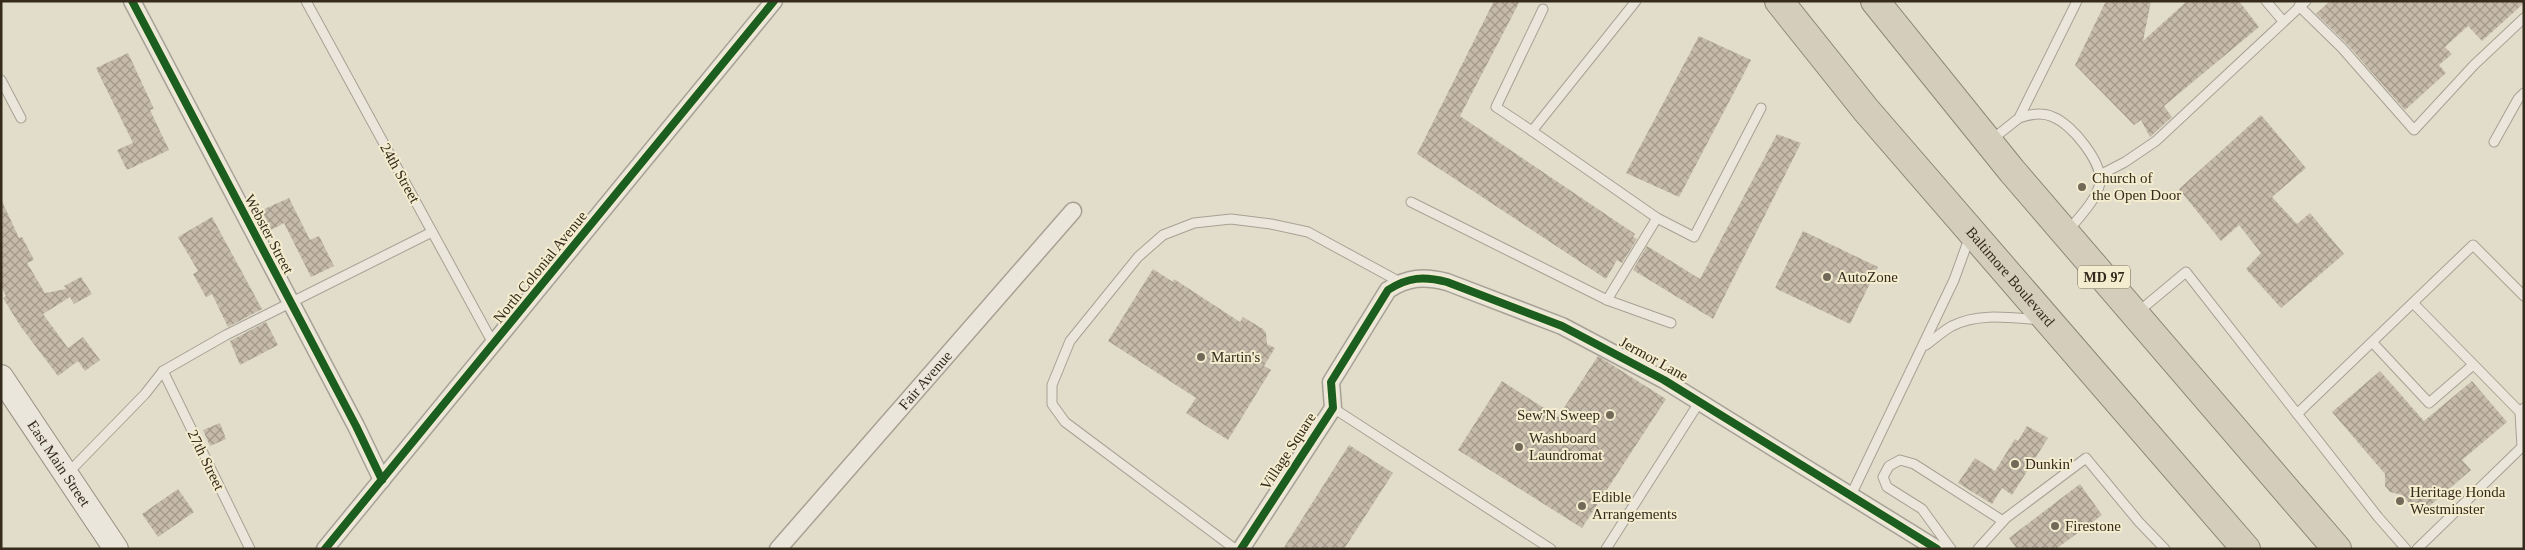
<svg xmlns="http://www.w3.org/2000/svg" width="2525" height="550" font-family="'Times New Roman',serif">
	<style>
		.building { fill: url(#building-cross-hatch) }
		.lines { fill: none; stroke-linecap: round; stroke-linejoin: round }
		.lane-casing { stroke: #a7a194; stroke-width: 11 }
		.street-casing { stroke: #a7a194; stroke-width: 19 }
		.secondary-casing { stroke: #979183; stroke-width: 26 }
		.highway-casing { stroke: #8d877a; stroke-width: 30 }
		.lane { stroke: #eae6db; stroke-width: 9 }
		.street { stroke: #eae6db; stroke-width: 16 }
		.secondary { stroke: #eae6db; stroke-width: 24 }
		.highway { stroke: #d5cdbb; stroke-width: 28 }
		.cycleway-casing { stroke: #f4eccf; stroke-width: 11 }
		.cycleway { stroke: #1b5e20; stroke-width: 8 }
		.poi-dot { fill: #726959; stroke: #f4eccf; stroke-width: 2 }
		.labels { text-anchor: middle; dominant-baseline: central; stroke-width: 4; stroke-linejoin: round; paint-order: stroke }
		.shield { fill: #f4eccf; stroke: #6e6452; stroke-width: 1 }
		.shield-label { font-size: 14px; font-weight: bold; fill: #352a1c }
		.street-label { font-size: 15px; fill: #352a1c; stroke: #f4eccf }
		.poi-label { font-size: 15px; fill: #352a1c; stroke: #f4eccf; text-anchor: start }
	</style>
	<defs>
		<pattern id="building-cross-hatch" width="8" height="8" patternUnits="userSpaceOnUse" patternTransform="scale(1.25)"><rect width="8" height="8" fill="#c6bbab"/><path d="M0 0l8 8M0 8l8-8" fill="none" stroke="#a2988a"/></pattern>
	</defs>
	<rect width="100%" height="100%" fill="#e2ddca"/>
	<!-- building -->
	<g class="building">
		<path d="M 1494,1 L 1520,1 L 1460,116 L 1635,234 L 1633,237 L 1637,239 L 1622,263 L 1617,260 L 1606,279 L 1417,154 Z"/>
		<path d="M 2106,1 L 2151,1 L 2143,41 L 2187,1 L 2239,1 L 2259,27 L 2164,106 L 2172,117 L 2150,137 L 2141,120 L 2134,125 L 2075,65 Z"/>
		<path d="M 2330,1 L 2524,1 L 2524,3 L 2482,41 L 2468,26 L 2445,47 L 2452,54 L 2439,65 L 2446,73 L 2405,110 L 2347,44 L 2316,14 Z"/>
		<path d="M 1699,36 L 1751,60 L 1679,197 L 1626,173 Z"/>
		<path d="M 128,53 L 154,109 L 150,110 L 169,150 L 127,170 L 117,150 L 133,143 L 96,68 Z"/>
		<path d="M 2261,115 L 2306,168 L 2272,197 L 2297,224 L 2310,213 L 2344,254 L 2281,308 L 2246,269 L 2261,253 L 2239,225 L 2221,241 L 2179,189 Z"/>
		<path d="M 1777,134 L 1801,143 L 1713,319 L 1633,270 L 1647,246 L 1700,279 Z"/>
		<path d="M 289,198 L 310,240 L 319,236 L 334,266 L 311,277 L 284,223 L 271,230 L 262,210 Z"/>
		<path d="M 1,199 L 19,238 L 22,237 L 34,260 L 27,263 L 45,293 L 66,289 L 64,286 L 81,277 L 92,294 L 74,304 L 70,297 L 43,314 L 68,348 L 83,337 L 100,360 L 85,371 L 78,361 L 58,376 L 21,327 L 3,298 L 6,296 L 1,286 Z"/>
		<path d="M 212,217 L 262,309 L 228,327 L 212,294 L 206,297 L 193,274 L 198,271 L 178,237 Z"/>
		<path d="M 1803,231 L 1878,267 L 1850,324 L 1775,288 Z"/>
		<path d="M 1153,269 L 1173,282 L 1174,279 L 1240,322 L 1243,317 L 1263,329 L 1266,333 L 1267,344 L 1275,348 L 1264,366 L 1271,370 L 1228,440 L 1186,413 L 1196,398 L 1108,341 Z"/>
		<path d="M 266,322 L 278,345 L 240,365 L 230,341 Z"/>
		<path d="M 1598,356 L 1666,399 L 1582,528 L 1458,450 L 1502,381 L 1558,417 Z"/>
		<path d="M 2380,371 L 2424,421 L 2472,381 L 2507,422 L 2462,460 L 2471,470 L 2419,515 L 2402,495 L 2390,492 L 2385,486 L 2385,474 L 2332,412 Z"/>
		<path d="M 220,423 L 226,439 L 210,446 L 203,430 Z"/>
		<path d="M 2027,426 L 2048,438 L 2012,495 L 2002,488 L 1992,504 L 1958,483 L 1975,458 L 1995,471 L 2015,439 L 2018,441 Z"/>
		<path d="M 1349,445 L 1393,473 L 1344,549 L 1283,549 Z"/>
		<path d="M 2080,484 L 2102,515 L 2056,549 L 2017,549 L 2009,538 Z"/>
		<path d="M 178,489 L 194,512 L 158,537 L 142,514 Z"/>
	</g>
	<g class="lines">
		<defs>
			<g id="lane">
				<path d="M 306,1 L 494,345"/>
				<path d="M 1636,1 L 1532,131 L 1657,218 L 1694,237 L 1761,108"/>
				<path d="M 2266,1 L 2283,21"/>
				<path d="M 2299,6 L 2342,48 L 2414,130 L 2474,65 L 2524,18"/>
				<path d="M 1,80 L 21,118"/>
				<path d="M 2019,118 C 2030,114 2042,112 2053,117 C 2072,124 2103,163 2100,183 C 2096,201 2079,217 2068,231"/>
				<path d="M 1532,131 L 1496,107 L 1543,9"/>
				<path d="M 1990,141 L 2019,118 L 2077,1"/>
				<path d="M 2494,142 L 2518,99 L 2524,93"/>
				<path d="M 2100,175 L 2125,162 L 2156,141 L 2306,1"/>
				<path d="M 1411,202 L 1607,300 L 1657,218"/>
				<path d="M 1607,300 L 1671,323"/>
				<path d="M 2414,304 L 2520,412"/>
				<path d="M 2138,312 L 2186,272 L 2378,517 L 2406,549"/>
				<path d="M 2373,343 L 2429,403 L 2473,365"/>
				<path d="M 1926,345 C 1934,339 1943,331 1952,326 C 1979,312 2012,318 2041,320"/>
				<path d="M 163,371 L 250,549"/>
				<path d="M 1333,408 L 1551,549"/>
				<path d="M 2297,414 L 2473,245 L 2524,296"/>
				<path d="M 67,474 L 145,394 L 163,371 L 226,335 L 432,232"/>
				<path d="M 1851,495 L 1954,280 L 1970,236"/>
				<path d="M 1235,549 L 1065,422 L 1052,404 L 1052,385 L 1070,341 L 1138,257 L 1163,235 L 1194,223 L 1231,219 L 1271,224 L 1308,232 L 1400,282"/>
				<path d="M 1606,549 L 1700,401"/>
				<path d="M 1951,549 L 1922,509 L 1887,487 L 1883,477 L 1889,466 L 1900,460 L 1914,464 L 2003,521"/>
				<path d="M 1978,549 L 2006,518 L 2086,458 L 2139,522 L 2165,549"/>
				<path d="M 2417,549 L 2522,447 L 2520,412 L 2524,408"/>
			</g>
			<g id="street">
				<path d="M 132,1 L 356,426 L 382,480"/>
				<path d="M 325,549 L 774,1"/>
				<path id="s1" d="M 778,549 L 1073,211"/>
				<path d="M 1241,549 L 1333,408 L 1331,382 L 1388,290 C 1408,277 1424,276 1447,282 L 1562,326 L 1664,380 L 1937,549"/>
			</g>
			<g id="secondary">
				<path id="s2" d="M 1,377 L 116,549"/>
			</g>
			<g id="highway">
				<path id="s3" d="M 1779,1 L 1866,110 L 2246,549"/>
				<path d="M 1875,1 L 2012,171 L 2337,549"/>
			</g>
		</defs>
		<!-- lane casing -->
		<use href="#lane" class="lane-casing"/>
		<!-- street casing -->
		<use href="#street" class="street-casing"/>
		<!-- secondary casing -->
		<use href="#secondary" class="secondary-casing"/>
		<!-- highway casing -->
		<use href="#highway" class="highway-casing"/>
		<!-- lane -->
		<use href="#lane" class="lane"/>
		<!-- street -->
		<use href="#street" class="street"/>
		<!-- secondary -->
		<use href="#secondary" class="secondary"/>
		<!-- highway -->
		<use href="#highway" class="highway"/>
		<defs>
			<g id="cycleway">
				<path d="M 132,1 L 356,426 L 382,480"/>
				<path d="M 325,549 L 774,1"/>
				<path d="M 1241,549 L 1333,408 L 1331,382 L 1388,290 C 1408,277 1424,276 1447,282 L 1562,326 L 1664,380 L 1937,549"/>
			</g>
		</defs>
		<!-- cycleway casing -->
		<use href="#cycleway" class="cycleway-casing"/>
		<!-- cycleway -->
		<use href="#cycleway" class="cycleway"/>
	</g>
	<!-- markers -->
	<g class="poi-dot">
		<circle cx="2082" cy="187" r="5"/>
		<circle cx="1827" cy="277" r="5"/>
		<circle cx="1201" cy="357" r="5"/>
		<circle cx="1610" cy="415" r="5"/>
		<circle cx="1519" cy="447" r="5"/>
		<circle cx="2015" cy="464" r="5"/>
		<circle cx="2400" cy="501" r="5"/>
		<circle cx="1582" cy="506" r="5"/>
		<circle cx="2055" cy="526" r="5"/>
	</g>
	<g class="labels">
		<!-- shield labels -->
		<rect class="shield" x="2078" y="265.5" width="52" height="23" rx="4"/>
		<g class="shield-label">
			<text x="2104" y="277">MD 97</text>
		</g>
		<!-- street labels -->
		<g class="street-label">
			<text transform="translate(400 173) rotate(61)">24th Street</text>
			<text transform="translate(269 234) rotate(62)">Webster Street</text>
			<text transform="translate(540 267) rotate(-51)">North Colonial Avenue</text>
			<text stroke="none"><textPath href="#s3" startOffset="360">Baltimore Boulevard</textPath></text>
			<text transform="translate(1654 359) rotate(29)">Jermor Lane</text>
			<text stroke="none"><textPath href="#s1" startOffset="224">Fair Avenue</textPath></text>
			<text transform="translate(1288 451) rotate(-57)">Village Square</text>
			<text transform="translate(206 460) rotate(64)">27th Street</text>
			<text stroke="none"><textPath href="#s2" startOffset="104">East Main Street</textPath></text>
		</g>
		<!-- poi labels -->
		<g class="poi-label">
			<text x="2092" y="178">Church of<tspan x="2092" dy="17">the Open Door</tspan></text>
			<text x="1837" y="277">AutoZone</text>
			<text x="1211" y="357">Martin's</text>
			<text x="1600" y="415" text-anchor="end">Sew'N Sweep</text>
			<text x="1529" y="438">Washboard<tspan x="1529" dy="17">Laundromat</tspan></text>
			<text x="2025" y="464">Dunkin'</text>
			<text x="2410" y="492">Heritage Honda<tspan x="2410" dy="17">Westminster</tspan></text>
			<text x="1592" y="497">Edible<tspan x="1592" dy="17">Arrangements</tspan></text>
			<text x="2065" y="526">Firestone</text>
		</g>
	</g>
	<!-- border -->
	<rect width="2525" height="550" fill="none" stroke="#352a1c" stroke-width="5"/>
</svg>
